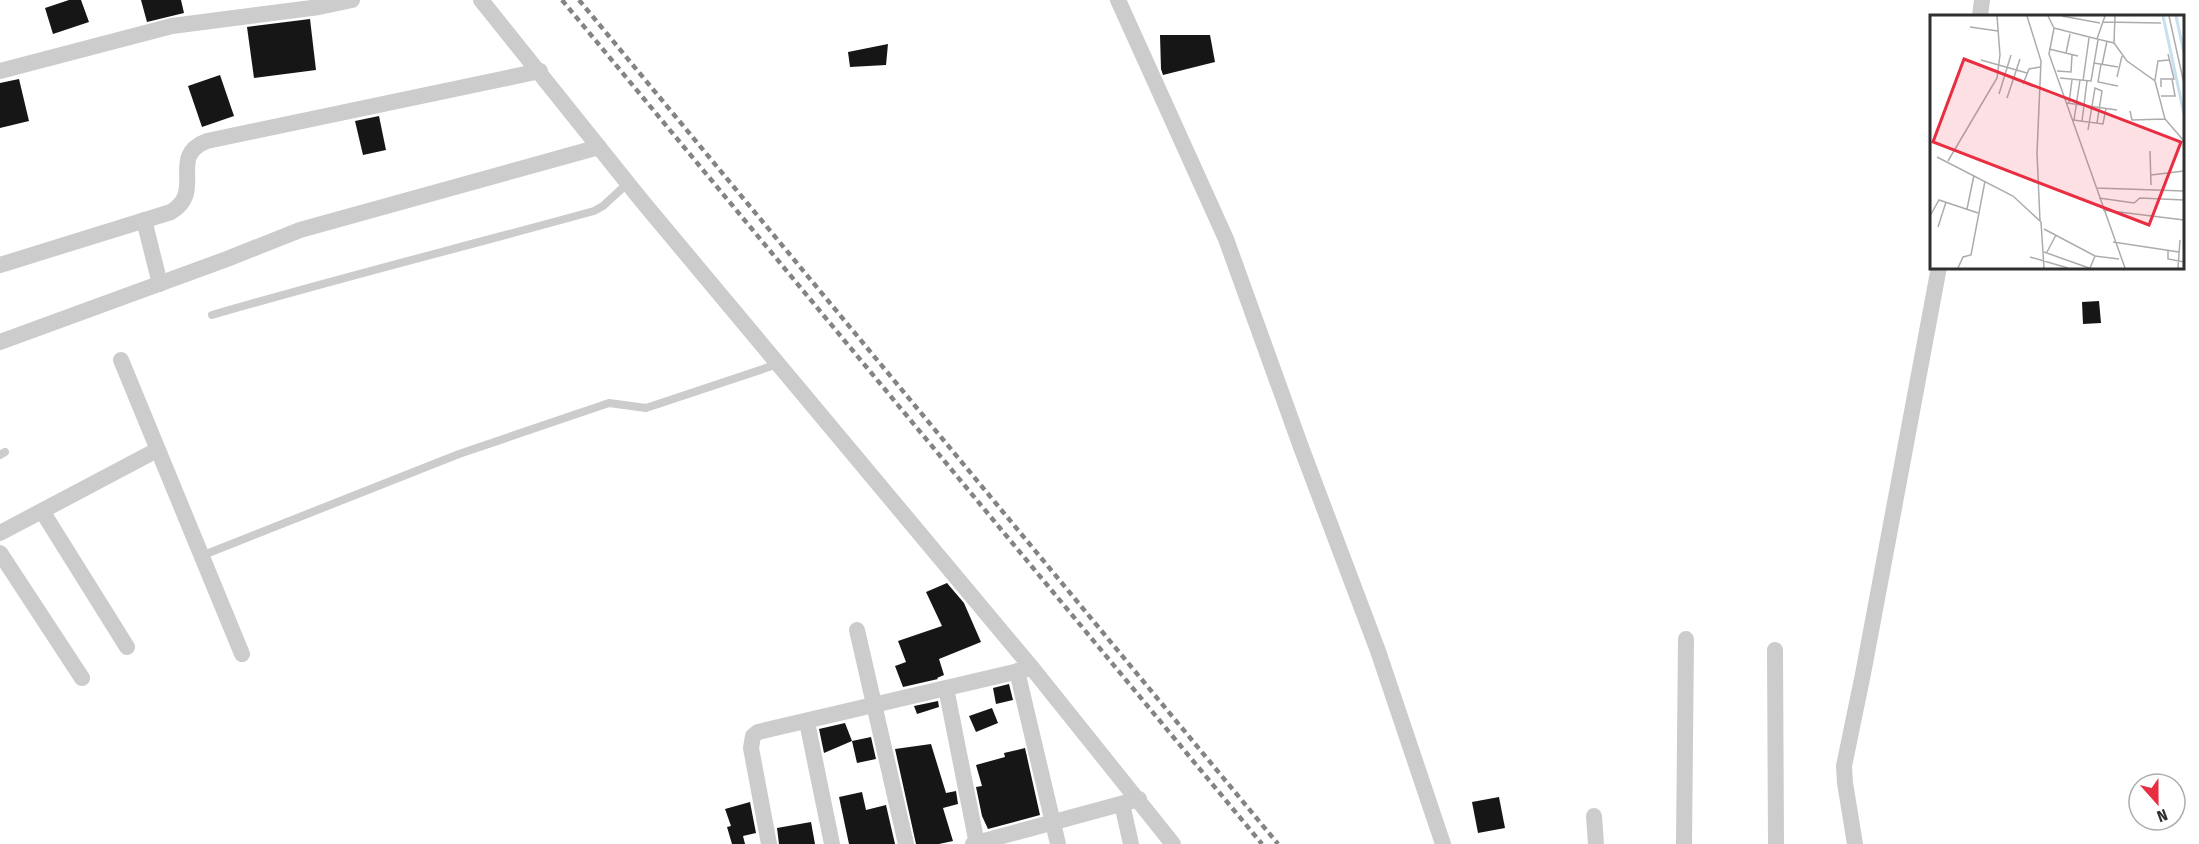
<svg xmlns="http://www.w3.org/2000/svg" width="2199" height="844" font-family="'Fira Sans Condensed',sans-serif">
	<style>
		.building { fill: #161616 }
		.lines { fill: none; stroke-linecap: round; stroke-linejoin: round }
		.lane { stroke: #ccc; stroke-width: 8 }
		.street { stroke: #ccc; stroke-width: 16 }
		.rail { stroke: #848484; stroke-width: 4.5; stroke-dasharray: 6 4.5; stroke-linecap: butt }
		.inset-river { fill: none; stroke: #c8e0ed; stroke-width: 3 }
		.inset-road { fill: none; stroke: #acacac; stroke-width: 1.5 }
		.view { fill: #e92e42; fill-opacity: 0.15; stroke: #e92e42; stroke-width: 3 }
		.inset-edge { fill: none; stroke: #2f2f2f; stroke-width: 3 }
	</style>
	<rect width="100%" height="100%" fill="#fff"/>
	<!-- building -->
	<g class="building">
		<path d="M 69,0 L 81,0 L 89,22 L 53,34 L 45,8 Z"/>
		<path d="M 141,0 L 181,0 L 184,13 L 147,22 Z"/>
		<path d="M 310,19 L 316,70 L 254,78 L 247,27 Z"/>
		<path d="M 1160,35 L 1210,35 L 1215,62 L 1163,75 L 1161,69 Z"/>
		<path d="M 888,44 L 886,65 L 850,67 L 848,52 Z"/>
		<path d="M 220,75 L 234,116 L 202,127 L 188,86 Z"/>
		<path d="M 19,79 L 29,121 L 0,128 L 0,83 Z"/>
		<path d="M 379,116 L 386,150 L 363,155 L 355,121 Z"/>
		<path d="M 2099,301 L 2101,323 L 2083,324 L 2082,302 Z"/>
		<path d="M 947,583 L 964,603 L 981,642 L 939,659 L 944,675 L 937,678 L 938,679 L 903,687 L 895,666 L 906,662 L 898,641 L 942,626 L 926,592 Z"/>
		<path d="M 1009,684 L 1013,700 L 996,704 L 993,688 Z"/>
		<path d="M 938,701 L 939,707 L 917,714 L 914,706 Z"/>
		<path d="M 992,708 L 998,723 L 976,732 L 969,716 Z"/>
		<path d="M 845,723 L 852,741 L 824,753 L 819,729 Z"/>
		<path d="M 871,737 L 876,759 L 857,763 L 852,741 Z"/>
		<path d="M 931,744 L 946,793 L 956,791 L 958,804 L 943,808 L 953,841 L 939,844 L 916,844 L 895,749 Z"/>
		<path d="M 1025,748 L 1040,815 L 988,829 L 982,816 L 976,787 L 982,786 L 976,765 L 1005,757 L 1004,753 Z"/>
		<path d="M 862,792 L 866,810 L 886,805 L 895,844 L 849,844 L 839,797 Z"/>
		<path d="M 1499,797 L 1505,828 L 1478,833 L 1472,802 Z"/>
		<path d="M 750,802 L 756,833 L 743,836 L 745,844 L 732,844 L 727,827 L 731,826 L 725,809 Z"/>
		<path d="M 811,822 L 815,844 L 779,844 L 777,828 Z"/>
	</g>
	<g class="lines">
		<!-- lane -->
		<g class="lane">
			<path d="M 212,315 C 339,278 467,246 594,211 L 603,206 L 628,183"/>
			<path d="M 0,455 L 5,452"/>
			<path d="M 201,556 L 459,454 L 609,403 L 646,408 L 778,364"/>
		</g>
		<!-- street -->
		<g class="street">
			<path d="M 481,0 L 642,201 L 1032,668 L 1173,844"/>
			<path d="M 1118,0 L 1226,239 L 1301,447 L 1378,651 L 1443,844"/>
			<path d="M 1980,16 L 1982,0"/>
			<path d="M 0,71 L 172,26 L 319,7 L 352,0"/>
			<path d="M 144,220 L 160,284"/>
			<path d="M 0,265 L 171,212 C 206,191 167,156 207,141 L 540,71"/>
			<path d="M 0,342 L 227,259 L 300,230 L 599,147"/>
			<path d="M 121,360 L 242,654"/>
			<path d="M 42,511 L 127,647"/>
			<path d="M 0,533 L 157,450"/>
			<path d="M 0,553 L 82,678"/>
			<path d="M 857,630 L 906,844"/>
			<path d="M 1775,650 L 1776,844"/>
			<path d="M 1017,671 L 1058,844"/>
			<path d="M 946,688 L 977,844"/>
			<path d="M 807,722 L 832,844"/>
			<path d="M 1122,804 L 1131,844"/>
			<path d="M 1594,816 L 1596,844"/>
			<path d="M 769,844 L 751,748 L 753,736 L 758,732 L 1032,668"/>
			<path d="M 973,844 L 1139,799"/>
			<path d="M 1684,844 L 1686,639"/>
			<path d="M 1855,844 L 1845,783 L 1844,766 L 1863,674 L 1939,267"/>
		</g>
		<!-- rail -->
		<g class="rail">
			<path d="M 562,0 L 1262,844"/>
			<path d="M 579,0 L 1278,844"/>
		</g>
	</g>
	<!-- overview -->
	<g transform="translate(1930 15)">
		<rect width="254" height="254" fill="#fff"/>
		<path class="inset-river" d="M 233,1 L 254,99M 246,1 L 254,38"/>
		<path class="inset-road" d="M 97,1 L 111,46 L 107,138 L 110,206M 118,1 L 124,13 L 119,39 L 195,253M 132,1 L 170,8M 175,1 L 167,24 L 184,28 L 197,46 L 225,66 L 235,104 L 254,126M 239,1 L 254,69M 173,7 L 231,8M 40,12 L 68,16M 124,13 L 167,24M 184,28 L 185,1M 119,34 L 148,41M 136,38 L 140,19M 51,45 L 97,58M 164,48 L 188,52M 171,49 L 168,67 L 188,71M 172,50 L 177,26M 127,56 L 141,57 L 142,40M 187,62 L 192,41M 130,63 L 161,66 L 168,25M 225,65 L 228,46 L 239,45M 153,66 L 159,23M 93,69 L 99,54 L 110,52M 231,72 L 231,64 L 244,64 L 238,39M 69,79 L 81,40M 231,81 L 245,81 L 242,64M 77,83 L 90,44M 137,88 L 187,95M 139,88 L 142,65M 200,96 L 202,105 L 235,104M 143,105 L 173,109 L 176,93M 144,105 L 150,65M 152,106 L 157,66M 158,115 L 165,73 L 172,76 L 167,108M 220,136 L 221,170M 7,142 L 83,181 L 111,207 L 114,253M 18,146 L 67,63 L 70,40 L 67,1M 221,160 L 254,156M 166,173 L 254,176M 169,183 L 204,188 L 210,183 L 254,185M 37,194 L 44,160M 173,195 L 254,205M 0,201 L 9,185 L 48,198M 8,212 L 16,187M 114,214 L 165,241M 183,227 L 249,237M 238,236 L 238,244 L 254,247M 114,237 L 159,253M 117,237 L 126,220M 100,242 L 138,253M 28,253 L 33,242 L 41,240 L 55,166M 160,253 L 165,241 L 189,244M 248,253 L 250,225"/>
		<path class="view" d="M 34,44 L 251,127 L 219,210 L 3,127 Z"/>
		<rect width="254" height="254" class="inset-edge"/>
	</g>
	<!-- north arrow -->
	<g transform="translate(2157 802) rotate(159)"><circle r="28" fill="#ffffff" stroke="#acacac" stroke-width="1.5"/>
	<path d="M0-4.5L10 22L0 15L-10 22Z" fill="#e92e42"/>
	<text y="-9" font-size="16" font-weight="bold" text-anchor="middle" fill="#2f2f2f">N</text>
	</g>
</svg>
